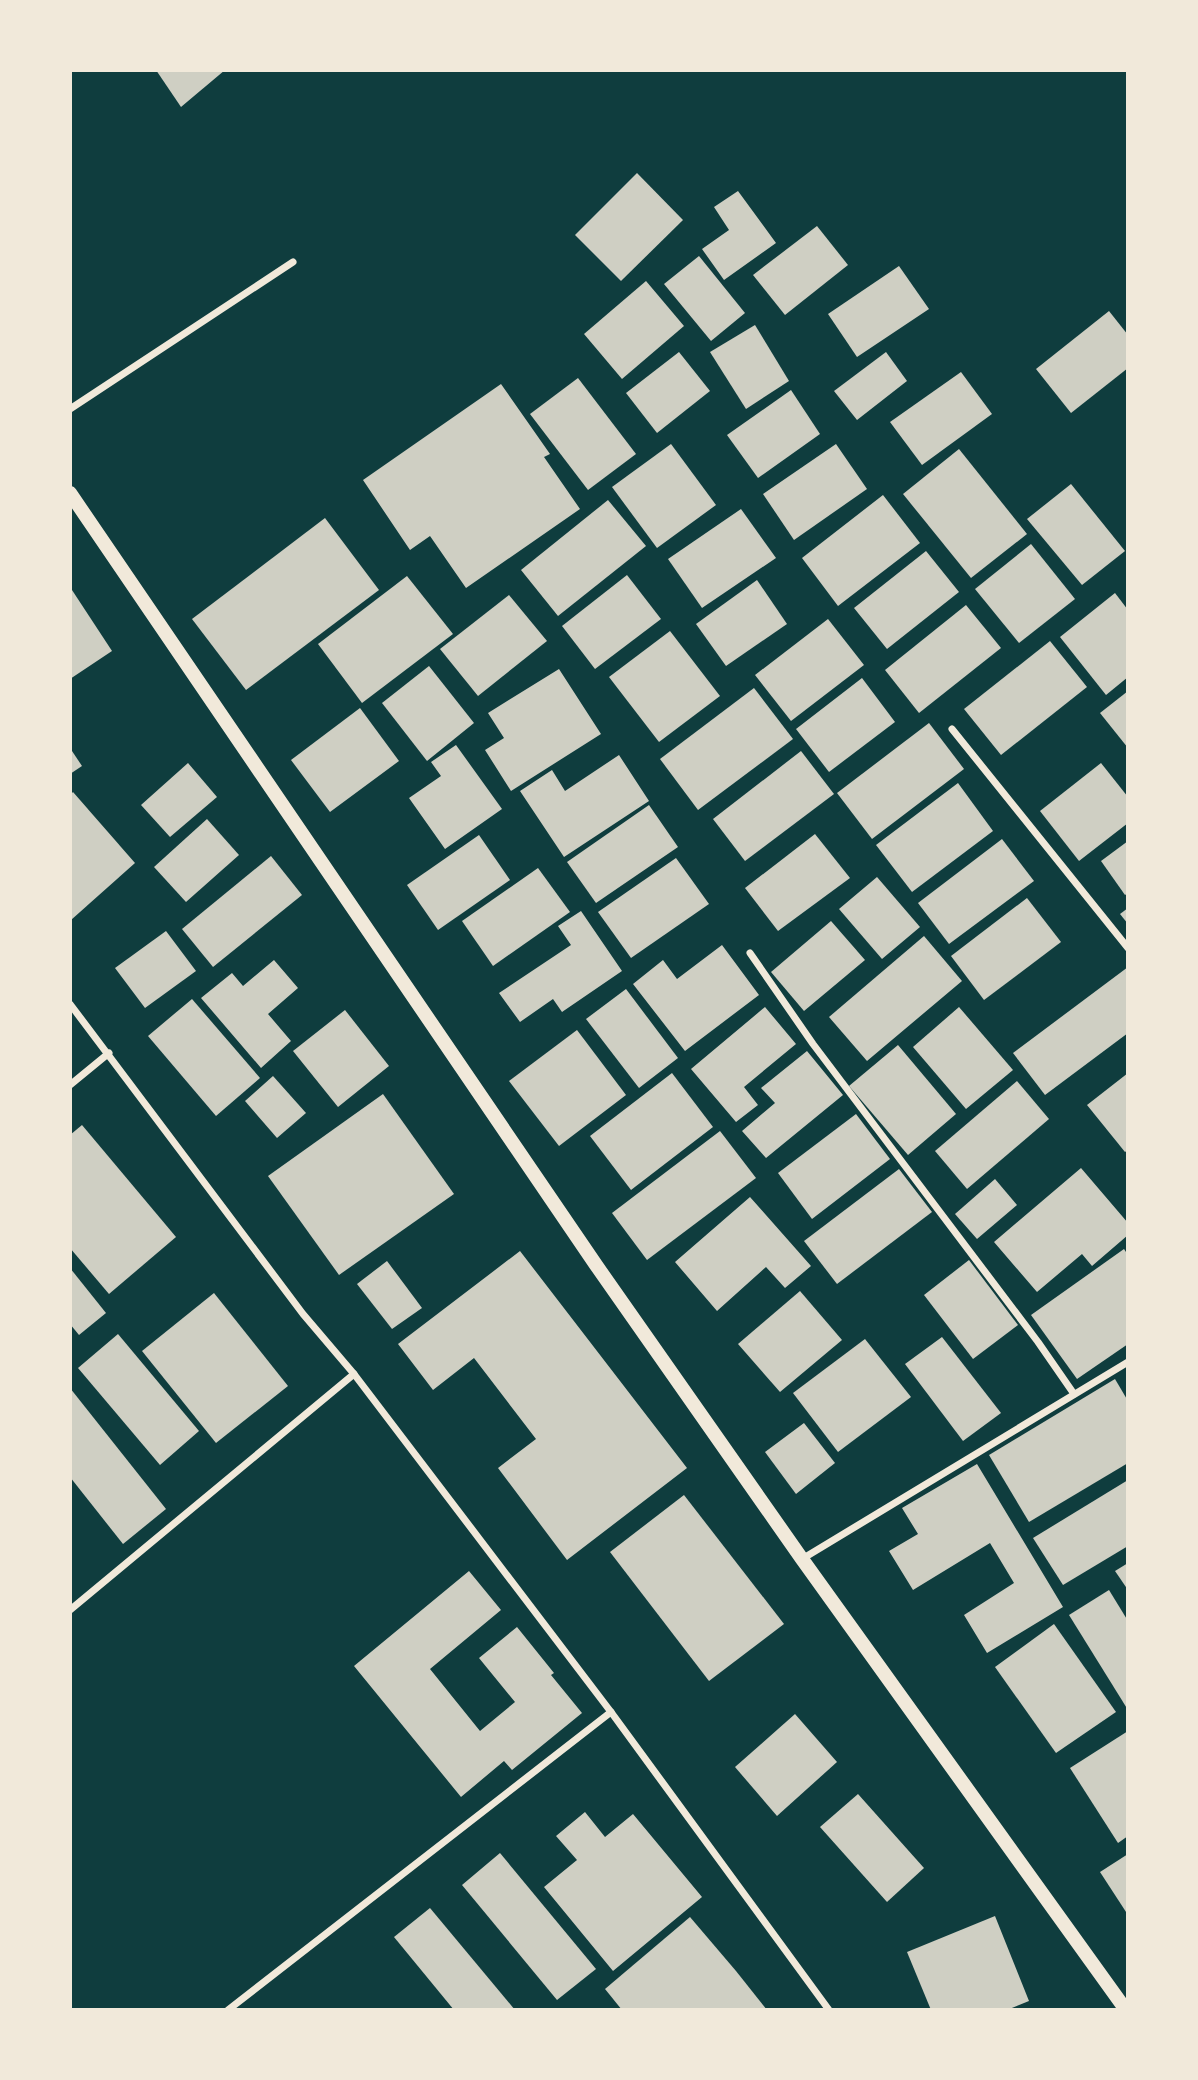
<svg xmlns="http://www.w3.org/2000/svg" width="1198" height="2080" font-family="'IBM Plex Sans',sans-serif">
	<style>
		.building { fill: #cfcfc3 }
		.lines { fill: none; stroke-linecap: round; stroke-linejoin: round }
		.minor { stroke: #f1e9da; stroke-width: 7 }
		.secondary { stroke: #f1e9da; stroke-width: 14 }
	</style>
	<rect width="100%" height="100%" fill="#0f3d3e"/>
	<!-- building -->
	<g class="building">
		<path d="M 156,70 L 225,70 L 181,107 Z"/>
		<path d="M 637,173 L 683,220 L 621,281 L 575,235 Z"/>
		<path d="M 738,191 L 776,243 L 724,280 L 702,249 L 729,230 L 714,207 Z"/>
		<path d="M 817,226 L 848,265 L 785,315 L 753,275 Z"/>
		<path d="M 699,256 L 745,313 L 711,341 L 664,284 Z"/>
		<path d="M 899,266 L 929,309 L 857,357 L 828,314 Z"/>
		<path d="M 646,281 L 684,326 L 622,379 L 584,334 Z"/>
		<path d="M 1109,311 L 1128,335 L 1128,368 L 1071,413 L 1036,369 Z"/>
		<path d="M 755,325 L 789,381 L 746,409 L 710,352 Z"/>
		<path d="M 679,352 L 710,391 L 657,433 L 626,393 Z"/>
		<path d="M 886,352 L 907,381 L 857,420 L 834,391 Z"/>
		<path d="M 961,372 L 992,414 L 922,465 L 890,422 Z"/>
		<path d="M 578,378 L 636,454 L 588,490 L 530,414 Z"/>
		<path d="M 501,384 L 550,454 L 544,457 L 580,509 L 466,588 L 430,536 L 410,550 L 363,480 Z"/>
		<path d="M 791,390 L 820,434 L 758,478 L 727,435 Z"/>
		<path d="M 671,444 L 716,505 L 657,548 L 612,487 Z"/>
		<path d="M 836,444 L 867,489 L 794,540 L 763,494 Z"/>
		<path d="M 959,449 L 1027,534 L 971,578 L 903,494 Z"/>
		<path d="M 1071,484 L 1125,551 L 1082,585 L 1027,519 Z"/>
		<path d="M 883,495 L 920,543 L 838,606 L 802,558 Z"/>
		<path d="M 608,500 L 646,546 L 558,616 L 521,570 Z"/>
		<path d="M 741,509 L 776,558 L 702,608 L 668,559 Z"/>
		<path d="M 325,518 L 379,590 L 246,690 L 192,619 Z"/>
		<path d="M 1031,544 L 1075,599 L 1019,643 L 975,589 Z"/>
		<path d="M 926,551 L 959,592 L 887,649 L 854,608 Z"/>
		<path d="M 627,575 L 661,619 L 595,669 L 562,626 Z"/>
		<path d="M 407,576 L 453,634 L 362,703 L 318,644 Z"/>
		<path d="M 757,580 L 787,624 L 726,666 L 696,624 Z"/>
		<path d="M 70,587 L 112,651 L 70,679 Z"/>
		<path d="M 1115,593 L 1128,610 L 1128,677 L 1106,695 L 1060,637 Z"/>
		<path d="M 509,595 L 547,641 L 478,696 L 440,649 Z"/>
		<path d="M 966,605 L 1001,648 L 919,713 L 885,670 Z"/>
		<path d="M 828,619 L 864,665 L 791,721 L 755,675 Z"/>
		<path d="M 670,631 L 720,696 L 659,742 L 609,677 Z"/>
		<path d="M 1050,641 L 1087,687 L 1001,755 L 964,709 Z"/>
		<path d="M 429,666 L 474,723 L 427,761 L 382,703 Z"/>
		<path d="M 559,669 L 601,734 L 511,791 L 485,750 L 504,738 L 488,713 Z"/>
		<path d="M 862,678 L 895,722 L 829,772 L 796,729 Z"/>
		<path d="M 754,688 L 793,739 L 698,810 L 660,759 Z"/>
		<path d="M 1128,691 L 1128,748 L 1100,713 Z"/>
		<path d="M 360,708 L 399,761 L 330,812 L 291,760 Z"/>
		<path d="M 929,723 L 964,769 L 872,839 L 837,793 Z"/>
		<path d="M 456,745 L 502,809 L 445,849 L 409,798 L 441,776 L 431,762 Z"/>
		<path d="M 70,748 L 82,766 L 70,774 Z"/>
		<path d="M 801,751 L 834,794 L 745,861 L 713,819 Z"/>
		<path d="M 619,755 L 649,801 L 564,857 L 520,791 L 552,770 L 565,791 Z"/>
		<path d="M 188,763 L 217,797 L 170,837 L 141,805 Z"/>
		<path d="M 1101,763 L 1128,797 L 1128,823 L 1079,861 L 1040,811 Z"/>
		<path d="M 958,783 L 993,831 L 912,892 L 876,845 Z"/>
		<path d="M 73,792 L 135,863 L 71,920 L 70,795 Z"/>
		<path d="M 649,805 L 678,847 L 596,903 L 567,862 Z"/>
		<path d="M 207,819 L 239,855 L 186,902 L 154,867 Z"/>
		<path d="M 815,834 L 850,878 L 778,931 L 745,888 Z"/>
		<path d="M 479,835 L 510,880 L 438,930 L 407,885 Z"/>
		<path d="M 1002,839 L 1034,881 L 949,944 L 918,903 Z"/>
		<path d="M 1128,841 L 1128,893 L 1125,895 L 1101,861 Z"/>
		<path d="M 271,856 L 302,895 L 213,967 L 182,929 Z"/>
		<path d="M 676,858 L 709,904 L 631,958 L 598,912 Z"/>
		<path d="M 538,868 L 570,912 L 493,966 L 462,921 Z"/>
		<path d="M 877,877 L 920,927 L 882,959 L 839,909 Z"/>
		<path d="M 1027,898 L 1061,942 L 984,1000 L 951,956 Z"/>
		<path d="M 1128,908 L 1128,924 L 1120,914 Z"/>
		<path d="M 581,911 L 622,971 L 562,1012 L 553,999 L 520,1022 L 499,993 L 571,945 L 558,926 Z"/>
		<path d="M 831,921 L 865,960 L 804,1011 L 771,972 Z"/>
		<path d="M 166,931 L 196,971 L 145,1008 L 115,968 Z"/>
		<path d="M 924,936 L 962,981 L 867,1061 L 829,1017 Z"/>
		<path d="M 722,945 L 759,995 L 685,1051 L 633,984 L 663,960 L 677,979 Z"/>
		<path d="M 274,960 L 298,988 L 268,1014 L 291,1041 L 261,1068 L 201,998 L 232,973 L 243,986 Z"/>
		<path d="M 1128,967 L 1128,1033 L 1045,1095 L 1013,1053 Z"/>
		<path d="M 626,989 L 678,1058 L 639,1088 L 586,1019 Z"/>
		<path d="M 192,999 L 260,1078 L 216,1116 L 148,1036 Z"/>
		<path d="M 765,1007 L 796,1044 L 744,1087 L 758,1105 L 736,1122 L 691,1069 Z"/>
		<path d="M 959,1007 L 1013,1070 L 966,1109 L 913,1047 Z"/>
		<path d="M 345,1010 L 389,1066 L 338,1107 L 293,1051 Z"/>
		<path d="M 577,1030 L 626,1095 L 559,1146 L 509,1081 Z"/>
		<path d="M 898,1045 L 956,1114 L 908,1155 L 849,1086 Z"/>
		<path d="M 807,1051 L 843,1095 L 766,1158 L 742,1131 L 775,1103 L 761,1088 Z"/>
		<path d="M 672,1073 L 713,1127 L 631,1190 L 590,1136 Z"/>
		<path d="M 1128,1073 L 1128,1150 L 1125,1152 L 1087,1105 Z"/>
		<path d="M 273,1076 L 306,1113 L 277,1138 L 245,1101 Z"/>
		<path d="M 1017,1081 L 1049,1119 L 967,1189 L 935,1151 Z"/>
		<path d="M 383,1094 L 454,1194 L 339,1275 L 268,1176 Z"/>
		<path d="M 856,1114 L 890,1159 L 812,1219 L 778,1173 Z"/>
		<path d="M 82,1125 L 176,1237 L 109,1294 L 70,1248 L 70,1135 Z"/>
		<path d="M 720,1131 L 756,1178 L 647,1260 L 612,1213 Z"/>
		<path d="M 1081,1168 L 1128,1223 L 1128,1235 L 1092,1266 L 1082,1254 L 1037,1292 L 994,1242 Z"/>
		<path d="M 899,1169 L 932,1212 L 837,1284 L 804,1241 Z"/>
		<path d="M 995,1179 L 1017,1205 L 977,1239 L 955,1214 Z"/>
		<path d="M 750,1197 L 811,1266 L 785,1288 L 766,1267 L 717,1311 L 675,1262 Z"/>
		<path d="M 1124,1249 L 1128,1255 L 1128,1344 L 1077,1379 L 1031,1315 Z"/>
		<path d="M 520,1251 L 687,1468 L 567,1560 L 498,1468 L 536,1439 L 474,1358 L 433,1390 L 398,1344 Z"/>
		<path d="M 969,1260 L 1018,1325 L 973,1359 L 924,1295 Z"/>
		<path d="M 387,1261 L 422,1308 L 392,1329 L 357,1284 Z"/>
		<path d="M 70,1268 L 106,1313 L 79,1335 L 70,1324 Z"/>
		<path d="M 800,1291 L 842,1340 L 780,1392 L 738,1344 Z"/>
		<path d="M 214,1293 L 288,1386 L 216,1443 L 142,1351 Z"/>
		<path d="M 118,1334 L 199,1431 L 160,1465 L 78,1368 Z"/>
		<path d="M 942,1337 L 1001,1413 L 963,1441 L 905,1364 Z"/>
		<path d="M 865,1339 L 911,1397 L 838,1452 L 793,1393 Z"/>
		<path d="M 1115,1379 L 1128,1401 L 1128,1463 L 1029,1522 L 989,1455 Z"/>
		<path d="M 70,1388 L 166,1509 L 123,1544 L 70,1477 Z"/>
		<path d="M 804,1423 L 835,1463 L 796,1494 L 765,1452 Z"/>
		<path d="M 977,1464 L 1063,1607 L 987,1653 L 964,1615 L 1014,1583 L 990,1543 L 913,1590 L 889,1551 L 918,1534 L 902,1508 Z"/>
		<path d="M 1128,1480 L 1128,1546 L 1063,1585 L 1033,1538 Z"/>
		<path d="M 684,1495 L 784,1624 L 709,1681 L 610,1552 Z"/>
		<path d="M 1128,1563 L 1128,1590 L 1115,1571 Z"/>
		<path d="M 469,1571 L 501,1610 L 430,1669 L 480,1731 L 515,1702 L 479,1658 L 517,1627 L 554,1673 L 551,1675 L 582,1713 L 512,1770 L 504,1761 L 461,1797 L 354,1666 Z"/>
		<path d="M 1109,1590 L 1128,1621 L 1128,1710 L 1069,1615 Z"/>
		<path d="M 1054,1624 L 1116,1712 L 1056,1753 L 995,1667 Z"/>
		<path d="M 795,1714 L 837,1762 L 777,1816 L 735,1767 Z"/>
		<path d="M 1128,1731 L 1128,1836 L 1118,1843 L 1070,1768 Z"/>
		<path d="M 858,1794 L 924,1868 L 887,1902 L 820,1827 Z"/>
		<path d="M 585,1812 L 605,1837 L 633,1814 L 702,1897 L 613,1971 L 544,1887 L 577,1860 L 556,1836 Z"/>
		<path d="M 500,1853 L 596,1969 L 557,2000 L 462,1885 Z"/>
		<path d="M 1128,1854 L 1128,1915 L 1100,1872 Z"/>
		<path d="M 430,1908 L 515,2010 L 454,2010 L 394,1937 Z"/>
		<path d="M 995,1916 L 1029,2001 L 1007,2010 L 931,2010 L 907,1952 Z"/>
		<path d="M 690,1917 L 736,1971 L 767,2010 L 622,2010 L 605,1989 Z"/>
	</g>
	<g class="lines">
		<!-- minor -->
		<g class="minor">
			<path d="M 70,409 L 293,262"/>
			<path d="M 952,729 L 1128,948"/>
			<path d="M 750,953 L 813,1044 L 1038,1342 L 1074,1394"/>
			<path d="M 70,1004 L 303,1314 L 354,1374 L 611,1712 L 829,2010"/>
			<path d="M 70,1085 L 109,1053"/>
			<path d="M 802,1559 L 1128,1362"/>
			<path d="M 70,1610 L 354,1374"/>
			<path d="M 228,2010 L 611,1712"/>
		</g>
		<!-- secondary -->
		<path class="secondary" d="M 70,493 L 596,1265 L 802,1559 L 1126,2010"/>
	</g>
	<!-- border -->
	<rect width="1198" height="2080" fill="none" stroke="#f1e9da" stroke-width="144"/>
</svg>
